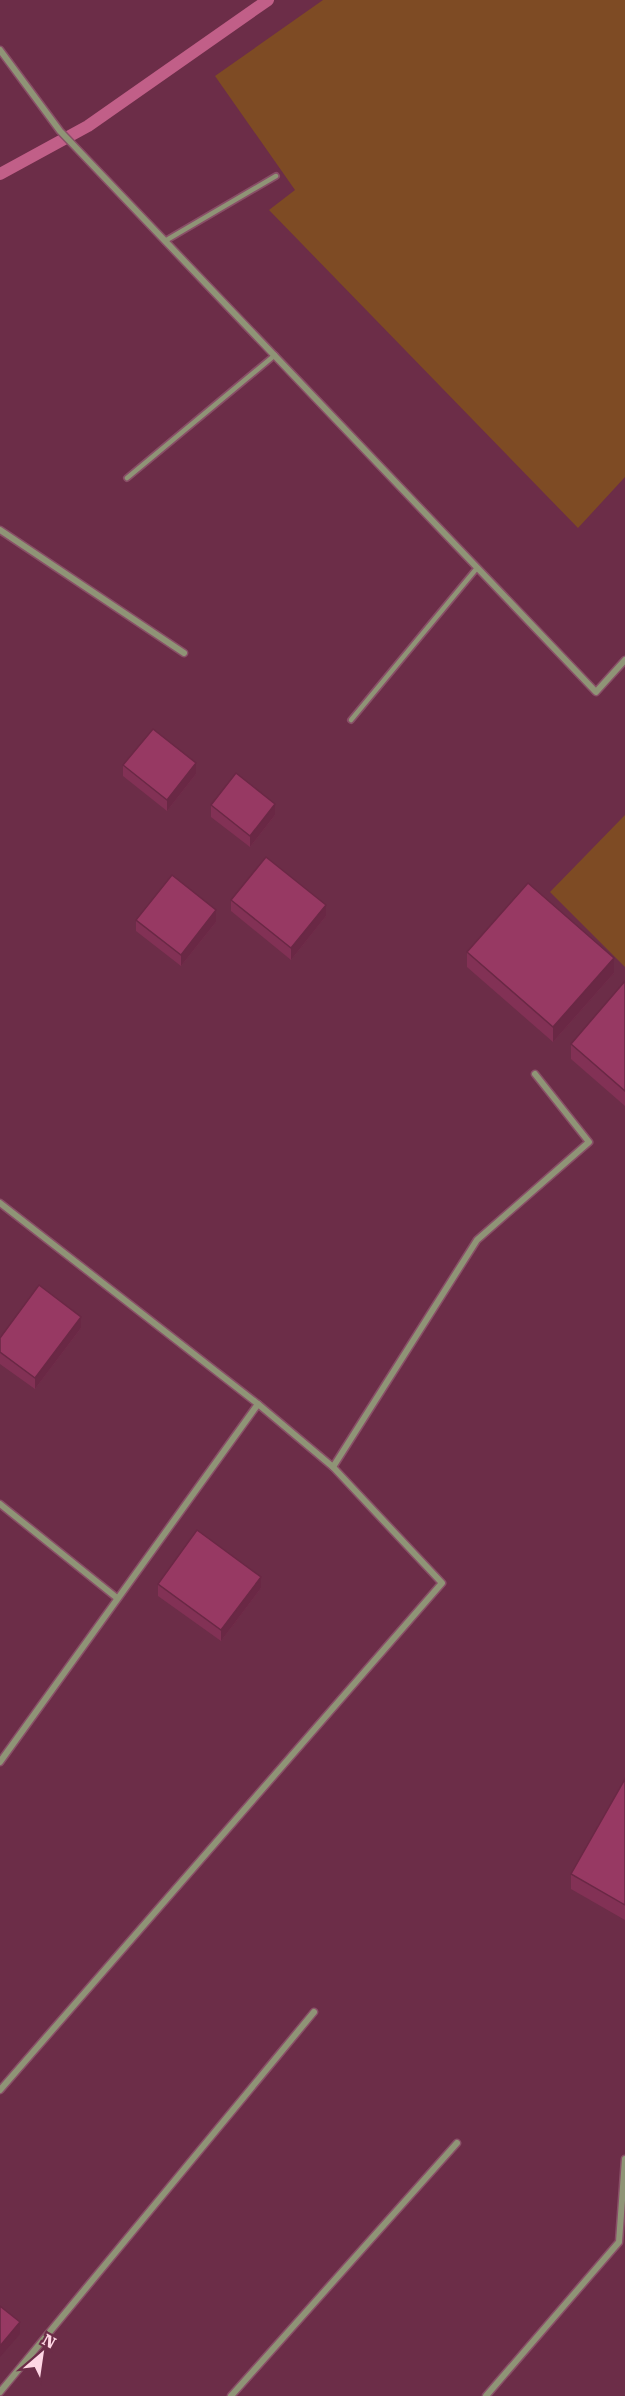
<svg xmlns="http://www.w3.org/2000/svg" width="625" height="2396" font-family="'Roboto Serif',serif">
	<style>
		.green { fill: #7e4b24 }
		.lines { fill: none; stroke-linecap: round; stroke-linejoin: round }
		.stream { stroke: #c15f88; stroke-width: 12 }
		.lane-casing { stroke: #894f67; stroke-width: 8 }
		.street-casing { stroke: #894f67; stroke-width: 9 }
		.lane { stroke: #8f9476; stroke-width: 4.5 }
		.street { stroke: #8f9476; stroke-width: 6 }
		.wall { fill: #823155 }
		.shaded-wall { fill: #6a2845 }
		.building { fill: #973963; stroke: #6a2845; stroke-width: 1.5 }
	</style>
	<rect width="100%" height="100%" fill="#6c2d48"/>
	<!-- green -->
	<g class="green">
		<path d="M 323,0 L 625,0 L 625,477 L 578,528 L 269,210 L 295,190 L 215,76 Z"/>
		<path d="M 625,815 L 625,967 L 550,892 Z"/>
	</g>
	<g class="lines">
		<!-- stream -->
		<path class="stream" d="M 0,174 L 88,126 L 268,0"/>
		<defs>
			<g id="lane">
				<path d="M 165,241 L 276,176"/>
				<path d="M 127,478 L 275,355"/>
				<path d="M 351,720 L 477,568"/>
			</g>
			<g id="street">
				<path d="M 0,50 L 60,131 L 596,692 L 625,660"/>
				<path d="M 0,530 L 184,653"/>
				<path d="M 0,1203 L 258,1404"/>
				<path d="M 0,1504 L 117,1598"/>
				<path d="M 0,1762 L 258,1404 L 333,1467 L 477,1240 L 589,1142 L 535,1074"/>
				<path d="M 0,2090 L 442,1583 L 333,1467"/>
				<path d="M 0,2392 L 314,2012"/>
				<path d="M 231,2396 L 457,2143"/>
				<path d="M 486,2396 L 619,2242 L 625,2159"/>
			</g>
		</defs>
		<!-- lane casing -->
		<use href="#lane" class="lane-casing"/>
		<!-- street casing -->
		<use href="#street" class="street-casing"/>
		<!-- lane -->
		<use href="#lane" class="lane"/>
		<!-- street -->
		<use href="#street" class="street"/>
	</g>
	<!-- wall -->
	<g class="wall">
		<path d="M 123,765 L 196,774 L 167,811 L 123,776 Z"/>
		<path d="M 211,805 L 275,815 L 250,847 L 211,817 Z"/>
		<path d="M 231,900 L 326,916 L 291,960 L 231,911 Z"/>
		<path d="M 136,920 L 216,922 L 181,966 L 136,931 Z"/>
		<path d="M 467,952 L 614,973 L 553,1042 L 467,967 Z"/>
		<path d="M 625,981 L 625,1106 L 571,1059 L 571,1044 Z"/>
		<path d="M 81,1328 L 35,1389 L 0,1364 L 0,1338 Z"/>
		<path d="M 158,1584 L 261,1588 L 221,1641 L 158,1596 Z"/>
		<path d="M 625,1779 L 625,1920 L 571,1889 L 571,1874 Z"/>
	</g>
	<!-- shaded-wall -->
	<g class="shaded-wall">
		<path d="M 196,763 L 196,774 L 167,811 L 167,800 Z"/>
		<path d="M 275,804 L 275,815 L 250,847 L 250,836 Z"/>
		<path d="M 326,905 L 326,916 L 291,960 L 291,948 Z"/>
		<path d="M 216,910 L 216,922 L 181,966 L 181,955 Z"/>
		<path d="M 614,958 L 614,973 L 553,1042 L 553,1027 Z"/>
		<path d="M 81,1317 L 81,1328 L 35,1389 L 35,1378 Z"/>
		<path d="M 261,1577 L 261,1588 L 221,1641 L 221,1630 Z"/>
		<path d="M 20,2322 L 20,2334 L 0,2357 L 0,2346 Z"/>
	</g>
	<!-- building -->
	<g class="building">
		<path d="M 153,729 L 196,763 L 167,800 L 123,765 Z"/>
		<path d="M 236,773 L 275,804 L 250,836 L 211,805 Z"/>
		<path d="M 266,857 L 326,905 L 291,948 L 231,900 Z"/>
		<path d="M 172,875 L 216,910 L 181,955 L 136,920 Z"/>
		<path d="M 528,883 L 614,958 L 553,1027 L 467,952 Z"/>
		<path d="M 625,981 L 625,1091 L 571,1044 Z"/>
		<path d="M 39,1285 L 81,1317 L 35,1378 L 0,1352 L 0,1338 Z"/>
		<path d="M 197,1530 L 261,1577 L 221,1630 L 158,1584 Z"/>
		<path d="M 625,1779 L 625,1905 L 571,1874 Z"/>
		<path d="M 0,2306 L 20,2322 L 0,2346 Z"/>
	</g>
	<!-- north arrow -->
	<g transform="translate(42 2354) rotate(29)" stroke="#6c2d48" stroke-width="4.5" paint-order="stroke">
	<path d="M0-4.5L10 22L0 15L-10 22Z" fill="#fed6e4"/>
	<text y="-9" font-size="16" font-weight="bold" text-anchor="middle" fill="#fed6e4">N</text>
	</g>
</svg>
